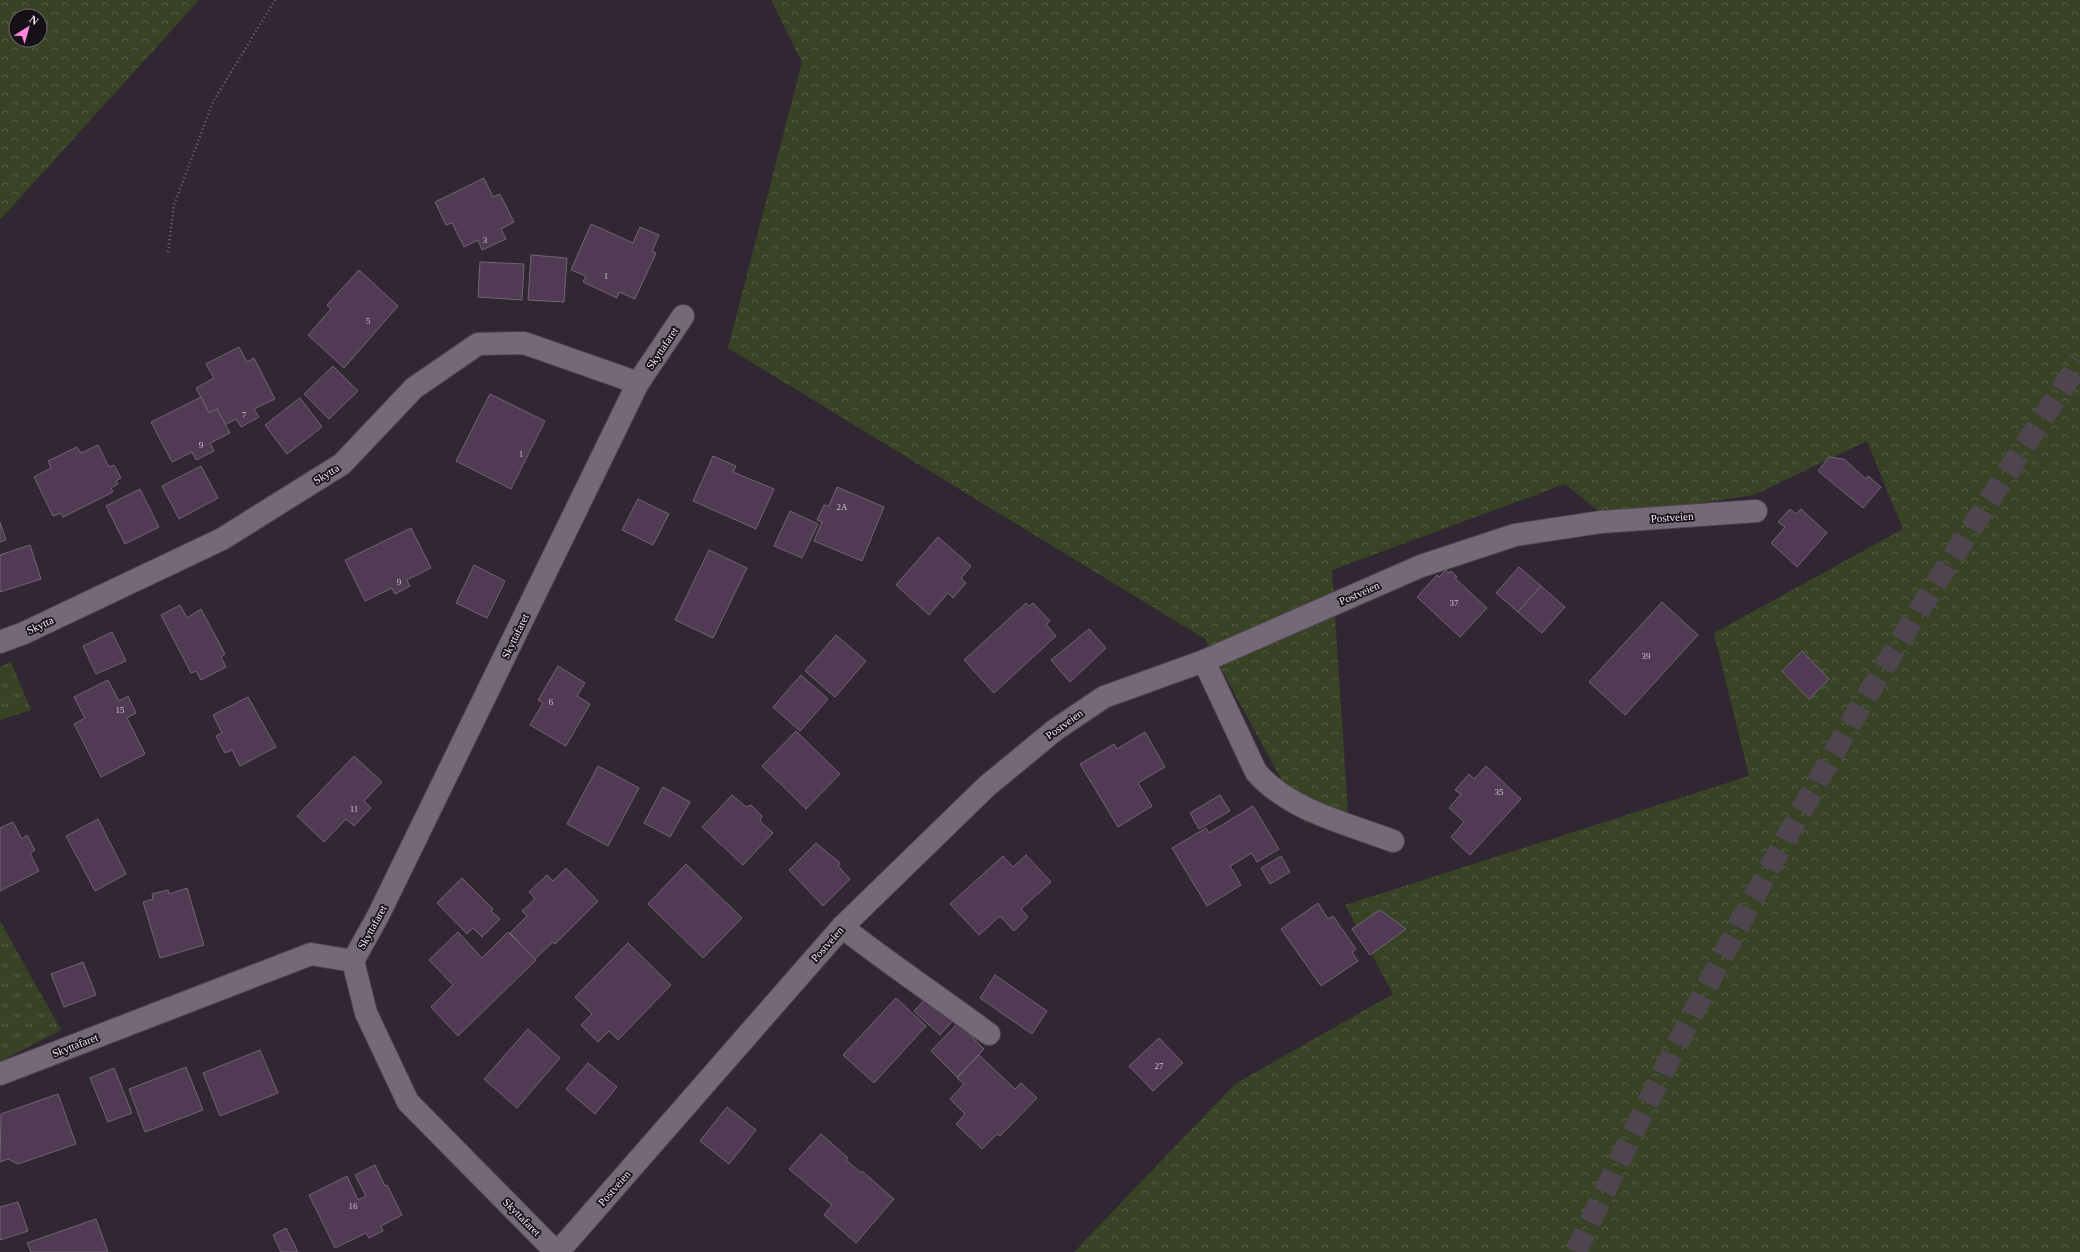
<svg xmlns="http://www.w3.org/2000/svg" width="2080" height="1252" font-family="Georgia,serif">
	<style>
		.grass { fill: url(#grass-tufts) }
		.forest { fill: url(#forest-crowns); fill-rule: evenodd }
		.building { fill: #513a54; stroke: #716572 }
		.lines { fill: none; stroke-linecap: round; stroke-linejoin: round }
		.highway-tunnel { stroke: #4e454f; stroke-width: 22; stroke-dasharray: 22 11; stroke-linecap: butt }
		.minor-casing { stroke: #4e444e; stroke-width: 24 }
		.path { stroke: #726973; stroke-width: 2.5; stroke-dasharray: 1 3; stroke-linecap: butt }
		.minor { stroke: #746976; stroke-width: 22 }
		.labels { text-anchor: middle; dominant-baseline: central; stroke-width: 3.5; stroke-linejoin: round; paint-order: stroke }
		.number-label { font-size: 9px; fill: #cbc0cc }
		.street-label { font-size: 11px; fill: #f4edf4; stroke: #161117 }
	</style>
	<defs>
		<pattern id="grass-tufts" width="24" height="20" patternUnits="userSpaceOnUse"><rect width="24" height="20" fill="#384326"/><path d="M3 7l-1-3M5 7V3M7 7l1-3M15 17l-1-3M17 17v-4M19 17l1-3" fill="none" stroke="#555e46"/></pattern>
		<pattern id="forest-crowns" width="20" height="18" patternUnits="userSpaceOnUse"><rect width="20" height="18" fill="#384326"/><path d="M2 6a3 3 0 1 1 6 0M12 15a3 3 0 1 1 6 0" fill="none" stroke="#555e46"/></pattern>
	</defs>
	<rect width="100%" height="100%" fill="#312732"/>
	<!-- grass -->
	<g class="grass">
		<path d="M 11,662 L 31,710 L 0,720 L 0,667 Z"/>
		<path d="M 0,921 L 61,1030 L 1,1061 L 0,1060 Z"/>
	</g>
	<!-- forest -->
	<g class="forest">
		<path d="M 0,0 L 199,0 L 0,220 ZM 16,16 L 40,16 L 40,40 L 16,40 Z"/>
		<path d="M 771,0 L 2080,0 L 2080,1252 L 1074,1252 L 1235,1084 L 1393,994 L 1345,905 L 1749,776 L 1714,633 L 1903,529 L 1867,441 L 1754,495 L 1606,517 L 1565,484 L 1332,570 L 1348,814 L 1305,823 L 1205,639 L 728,348 L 802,62 Z"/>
	</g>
	<!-- building -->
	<g class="building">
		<path d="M 484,178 L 493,197 L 500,194 L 514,222 L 501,229 L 506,239 L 482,250 L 478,240 L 464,247 L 452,223 L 446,225 L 435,202 Z"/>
		<path d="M 591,224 L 633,243 L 640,227 L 659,235 L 652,251 L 656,253 L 635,299 L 619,292 L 617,298 L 583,282 L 586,276 L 571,270 Z"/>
		<path d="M 531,255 L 567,258 L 564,302 L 528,300 Z"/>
		<path d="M 480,262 L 524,264 L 522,300 L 478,297 Z"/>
		<path d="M 359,270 L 398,306 L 344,368 L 308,335 L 331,309 L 327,305 Z"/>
		<path d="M 239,347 L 247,362 L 254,358 L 275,399 L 254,409 L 259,417 L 241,427 L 236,419 L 225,425 L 217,409 L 209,413 L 196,388 L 214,378 L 206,364 Z"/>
		<path d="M 333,366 L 358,391 L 329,419 L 304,394 Z"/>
		<path d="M 490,394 L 545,421 L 511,489 L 456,461 Z"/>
		<path d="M 201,397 L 209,413 L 217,409 L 230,433 L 210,443 L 214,451 L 196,460 L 192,452 L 172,462 L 151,422 Z"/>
		<path d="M 300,398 L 322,427 L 287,454 L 265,425 Z"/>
		<path d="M 98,445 L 109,467 L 114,465 L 121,478 L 116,481 L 118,484 L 111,488 L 113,492 L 63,517 L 61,513 L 53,516 L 34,477 L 51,468 L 48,461 L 77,447 L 81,453 Z"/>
		<path d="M 713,456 L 736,466 L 733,472 L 774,489 L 756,529 L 693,501 Z"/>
		<path d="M 1829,457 L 1844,459 L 1866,479 L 1868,476 L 1881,487 L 1863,508 L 1818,471 Z"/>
		<path d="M 201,466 L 218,498 L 179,519 L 162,486 Z"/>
		<path d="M 837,487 L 884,507 L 862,561 L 814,541 L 822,522 L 817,520 L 824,505 L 829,506 Z"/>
		<path d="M 140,489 L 159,527 L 125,544 L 106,506 Z"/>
		<path d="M 638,499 L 669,514 L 653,545 L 622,530 Z"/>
		<path d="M 1790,509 L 1796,514 L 1801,509 L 1827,533 L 1797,567 L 1771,543 L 1785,527 L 1778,522 Z"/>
		<path d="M 790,511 L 818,524 L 802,558 L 774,546 Z"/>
		<path d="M 0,522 L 6,540 L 0,542 Z"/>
		<path d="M 411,528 L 431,568 L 407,580 L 410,586 L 395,594 L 392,588 L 365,601 L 345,560 Z"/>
		<path d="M 938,537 L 971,566 L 961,578 L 966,583 L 953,598 L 948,593 L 929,615 L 896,585 Z"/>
		<path d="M 30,545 L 41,579 L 0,592 L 0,555 Z"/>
		<path d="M 709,550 L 747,568 L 713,638 L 675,620 Z"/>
		<path d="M 474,565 L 505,581 L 487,618 L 456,603 Z"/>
		<path d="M 1519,567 L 1541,586 L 1518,612 L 1496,593 Z"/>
		<path d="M 1446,570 L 1449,573 L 1451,571 L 1457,577 L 1455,578 L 1487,608 L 1460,637 L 1417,597 L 1437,575 L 1439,577 Z"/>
		<path d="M 1541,586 L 1565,607 L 1542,633 L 1518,612 Z"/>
		<path d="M 1662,602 L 1698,635 L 1625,715 L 1589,682 Z"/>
		<path d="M 1026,603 L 1029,606 L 1033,603 L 1050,621 L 1046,624 L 1056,636 L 994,693 L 964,660 Z"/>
		<path d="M 180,605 L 187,618 L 201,609 L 225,654 L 221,657 L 226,667 L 201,680 L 196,671 L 191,673 L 161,615 Z"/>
		<path d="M 1089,629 L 1106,648 L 1070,682 L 1051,660 Z"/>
		<path d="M 112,632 L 126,661 L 96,674 L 83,646 Z"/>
		<path d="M 836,635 L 866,661 L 835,697 L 805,671 Z"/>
		<path d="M 1802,651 L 1829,679 L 1809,699 L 1782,671 Z"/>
		<path d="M 558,666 L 585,683 L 577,696 L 590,704 L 566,746 L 530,725 L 543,703 L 538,700 Z"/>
		<path d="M 801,675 L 828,699 L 800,731 L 773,707 Z"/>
		<path d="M 108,680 L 119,701 L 128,696 L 136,713 L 127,718 L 145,754 L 101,777 L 74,724 L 85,718 L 74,697 Z"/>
		<path d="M 248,697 L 276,747 L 240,766 L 232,750 L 225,753 L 216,736 L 222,733 L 213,715 Z"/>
		<path d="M 796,731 L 840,774 L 806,809 L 762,766 Z"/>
		<path d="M 1145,732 L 1165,767 L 1138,783 L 1152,806 L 1118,827 L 1080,764 L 1114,744 L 1117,749 Z"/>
		<path d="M 354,756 L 382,782 L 364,801 L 371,808 L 354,826 L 346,819 L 324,842 L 297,816 Z"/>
		<path d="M 598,766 L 639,788 L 608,846 L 567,824 Z"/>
		<path d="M 1486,766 L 1521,799 L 1470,855 L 1451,837 L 1464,822 L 1449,808 L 1461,794 L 1455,790 L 1469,774 L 1474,779 Z"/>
		<path d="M 663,787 L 690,802 L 670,837 L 644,823 Z"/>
		<path d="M 732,795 L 746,807 L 751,805 L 762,816 L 760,821 L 773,833 L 743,865 L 702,827 Z"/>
		<path d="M 1220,795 L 1230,811 L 1199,829 L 1190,813 Z"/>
		<path d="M 1253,806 L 1279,849 L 1257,862 L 1252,853 L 1230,866 L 1241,885 L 1207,906 L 1172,848 L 1206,828 L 1209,833 Z"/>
		<path d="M 98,819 L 126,874 L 95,891 L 66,836 Z"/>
		<path d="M 13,822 L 22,839 L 27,835 L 35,850 L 30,853 L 39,871 L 0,891 L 0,828 Z"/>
		<path d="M 816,843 L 840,863 L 838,866 L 850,879 L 823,906 L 789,870 Z"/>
		<path d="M 1026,855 L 1051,882 L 1021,909 L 1028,917 L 1014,931 L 1000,916 L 979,935 L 950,904 L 1003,856 L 1013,867 Z"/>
		<path d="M 1281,856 L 1290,872 L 1270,884 L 1261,868 Z"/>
		<path d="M 686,864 L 742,918 L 703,958 L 648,904 Z"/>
		<path d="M 566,868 L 598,901 L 555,944 L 553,942 L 535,959 L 510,933 L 527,916 L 522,911 L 535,899 L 529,892 L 547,875 L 553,881 Z"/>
		<path d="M 462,878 L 493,909 L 491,911 L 500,919 L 482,937 L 473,928 L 467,934 L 437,903 Z"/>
		<path d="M 187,888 L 204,945 L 160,958 L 143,902 L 153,899 L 152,894 L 168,890 L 169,894 Z"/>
		<path d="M 1318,903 L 1328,919 L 1333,916 L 1356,949 L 1352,952 L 1358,961 L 1321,986 L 1281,929 Z"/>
		<path d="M 1380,910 L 1406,929 L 1370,955 L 1352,929 Z"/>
		<path d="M 458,932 L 482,958 L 508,932 L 536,960 L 458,1036 L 431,1007 L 453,985 L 429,960 Z"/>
		<path d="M 628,943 L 671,985 L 618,1040 L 609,1031 L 598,1042 L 581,1025 L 592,1014 L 575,997 Z"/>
		<path d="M 83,962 L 96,995 L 64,1007 L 51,974 Z"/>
		<path d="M 995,975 L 1047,1011 L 1032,1034 L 980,998 Z"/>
		<path d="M 931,993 L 956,1017 L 940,1035 L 914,1011 Z"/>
		<path d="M 896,998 L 926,1026 L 874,1083 L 843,1055 Z"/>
		<path d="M 958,1023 L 984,1049 L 957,1077 L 931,1051 Z"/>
		<path d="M 528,1029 L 560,1058 L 517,1108 L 484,1079 Z"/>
		<path d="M 1159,1038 L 1183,1063 L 1153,1091 L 1129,1066 Z"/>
		<path d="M 260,1050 L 278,1093 L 220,1116 L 203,1073 Z"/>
		<path d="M 979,1055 L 1015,1089 L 1021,1083 L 1037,1098 L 1000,1136 L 997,1134 L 982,1149 L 956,1124 L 965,1114 L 950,1099 L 964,1084 L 957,1078 Z"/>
		<path d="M 588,1063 L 617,1087 L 595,1114 L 566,1089 Z"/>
		<path d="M 186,1067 L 203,1110 L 145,1132 L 129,1089 Z"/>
		<path d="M 114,1068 L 132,1113 L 108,1122 L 90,1078 Z"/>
		<path d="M 58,1094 L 76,1144 L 18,1164 L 8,1159 L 0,1162 L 1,1114 Z"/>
		<path d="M 727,1107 L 756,1130 L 729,1164 L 700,1141 Z"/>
		<path d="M 821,1134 L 848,1158 L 846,1160 L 861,1173 L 862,1171 L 894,1199 L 856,1243 L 824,1215 L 832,1205 L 789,1169 Z"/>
		<path d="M 375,1165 L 385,1186 L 387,1185 L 402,1215 L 381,1226 L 383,1231 L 369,1238 L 366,1233 L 335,1248 L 309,1195 L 347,1176 L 358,1200 L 366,1196 L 355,1175 Z"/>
		<path d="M 18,1202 L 28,1231 L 0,1240 L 0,1207 Z"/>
		<path d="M 96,1219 L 108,1252 L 31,1252 L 27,1243 Z"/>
		<path d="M 286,1228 L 298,1252 L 281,1252 L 273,1235 Z"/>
	</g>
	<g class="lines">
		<!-- highway-tunnel -->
		<path class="highway-tunnel" d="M 1576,1252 C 1657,1078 1746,907 1841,740 C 1916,610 1999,486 2080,361"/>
		<defs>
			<g id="minor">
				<path d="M 0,642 L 24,633 L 222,539 L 342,464 L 414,388 L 478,344 L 524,343 L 638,383"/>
				<path d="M 1204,661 L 1256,772 C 1290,811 1346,823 1393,841"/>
				<path d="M 842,927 C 890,964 940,998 989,1034"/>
				<path d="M 0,1074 L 311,954 L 353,961"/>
				<path d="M 556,1252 L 408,1102 L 366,1013 L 353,961 L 378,916 L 638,383 L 683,316"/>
				<path d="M 558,1252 L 842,927 L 987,786 L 1055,730 L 1104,697 L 1204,661 L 1421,566 L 1515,535 L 1601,522 L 1756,511"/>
			</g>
		</defs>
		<!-- minor casing -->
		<use href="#minor" class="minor-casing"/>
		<!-- path -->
		<path class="path" d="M 168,252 L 174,205 L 213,102 L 275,0"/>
		<!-- minor -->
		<use href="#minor" class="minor"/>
	</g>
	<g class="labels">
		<!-- number labels -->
		<g class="number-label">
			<text x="485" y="240">3</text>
			<text x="606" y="276">1</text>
			<text x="368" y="321">5</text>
			<text x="244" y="415">7</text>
			<text x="201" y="445">9</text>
			<text x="521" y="454">1</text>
			<text x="842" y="507">2A</text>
			<text x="399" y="582">9</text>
			<text x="1454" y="603">37</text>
			<text x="1646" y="656">39</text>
			<text x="551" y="702">6</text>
			<text x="120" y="710">15</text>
			<text x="1499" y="792">35</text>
			<text x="354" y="809">11</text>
			<text x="1159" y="1066">27</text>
			<text x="353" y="1206">16</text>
		</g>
		<!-- street labels -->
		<g class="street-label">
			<text transform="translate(662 348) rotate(-56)">Skyttafaret</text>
			<text transform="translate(326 474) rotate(-32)">Skytta</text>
			<text transform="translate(1672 517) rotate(-4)">Postveien</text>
			<text transform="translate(1359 593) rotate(-24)">Postveien</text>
			<text transform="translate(40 625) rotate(-25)">Skytta</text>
			<text transform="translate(515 636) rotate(-64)">Skyttafaret</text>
			<text transform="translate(1064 724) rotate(-36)">Postveien</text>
			<text transform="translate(372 927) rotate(-61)">Skyttafaret</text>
			<text transform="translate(827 944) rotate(-48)">Postveien</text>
			<text transform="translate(75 1045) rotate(-21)">Skyttafaret</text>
			<text transform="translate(614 1188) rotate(-49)">Postveien</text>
			<text transform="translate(522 1217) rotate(45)">Skyttafaret</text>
		</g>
	</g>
	<!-- north arrow -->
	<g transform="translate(28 28) rotate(37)"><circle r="19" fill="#161117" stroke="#6f696f"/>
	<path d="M0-3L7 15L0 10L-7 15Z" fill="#ff85df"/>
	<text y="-6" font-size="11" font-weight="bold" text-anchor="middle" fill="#f4edf4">N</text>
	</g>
</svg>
